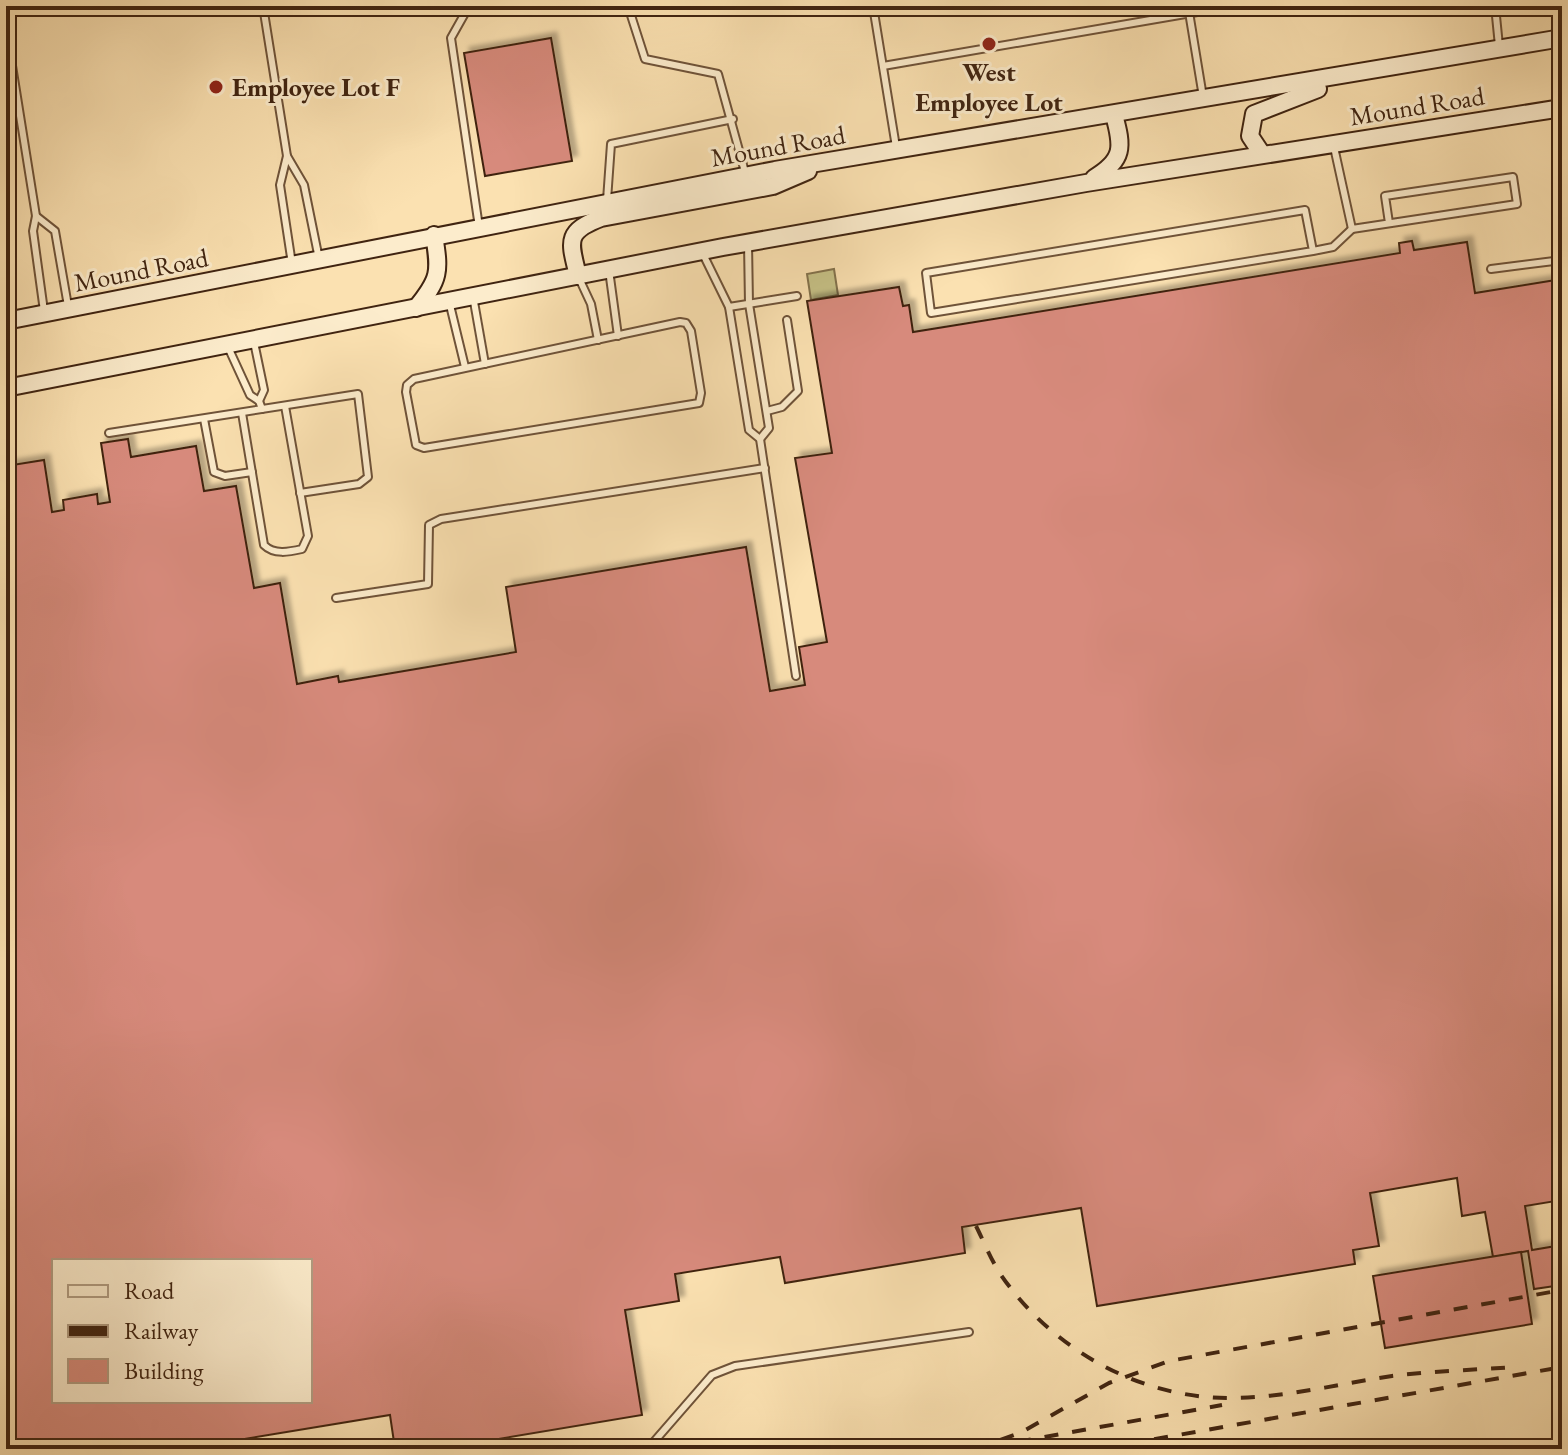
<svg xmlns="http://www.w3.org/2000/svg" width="1568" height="1455" font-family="'EB Garamond',serif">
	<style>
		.green { fill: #c6c186; stroke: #83724c; stroke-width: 2 }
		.building { fill: #d78a7b; stroke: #402411; stroke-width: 2; fill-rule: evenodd; filter: url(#shadow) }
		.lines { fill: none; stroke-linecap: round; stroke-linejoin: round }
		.service-casing { stroke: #6f5339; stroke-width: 10 }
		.secondary-casing { stroke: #402411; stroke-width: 20 }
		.service { stroke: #fceccc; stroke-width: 6 }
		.secondary { stroke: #fceccc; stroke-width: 16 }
		.rail { stroke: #402411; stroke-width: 4; stroke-dasharray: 14 14; stroke-linecap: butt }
		.poi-dot { fill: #8f2418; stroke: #fceccc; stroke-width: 3 }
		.labels { text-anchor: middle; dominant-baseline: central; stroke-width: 6; stroke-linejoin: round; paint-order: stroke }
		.poi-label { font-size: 26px; font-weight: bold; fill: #402411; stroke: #fceccc }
		.street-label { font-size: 26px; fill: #402411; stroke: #fceccc }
	</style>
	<defs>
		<filter id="shadow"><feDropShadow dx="5.5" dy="-5.5" stdDeviation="2" flood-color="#0004"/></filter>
	</defs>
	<rect width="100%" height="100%" fill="#fbe1b1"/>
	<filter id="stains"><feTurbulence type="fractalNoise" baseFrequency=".0025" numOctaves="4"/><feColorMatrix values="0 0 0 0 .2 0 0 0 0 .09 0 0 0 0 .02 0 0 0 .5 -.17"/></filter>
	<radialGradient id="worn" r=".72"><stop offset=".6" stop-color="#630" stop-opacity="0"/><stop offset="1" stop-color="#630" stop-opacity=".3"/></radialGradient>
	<!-- green -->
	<path class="green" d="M 834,269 L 838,295 L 811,300 L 807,274 Z"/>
	<!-- building -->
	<g class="building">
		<path d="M 551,38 L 572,161 L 485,176 L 464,53 Z"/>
		<path d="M 1412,241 L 1414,250 L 1467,242 L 1475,293 L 1562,279 L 1562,1200 L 1525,1206 L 1532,1250 L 1562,1245 L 1562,1285 L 1534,1289 L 1528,1251 L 1493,1257 L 1485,1212 L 1462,1216 L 1457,1178 L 1370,1193 L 1379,1246 L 1353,1250 L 1355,1264 L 1097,1306 L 1081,1208 L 962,1227 L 965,1253 L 785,1283 L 780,1257 L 675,1274 L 679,1301 L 625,1310 L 642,1415 L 438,1449 L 395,1449 L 390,1415 L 184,1449 L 6,1449 L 6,466 L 44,460 L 52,512 L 64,510 L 63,500 L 97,494 L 98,504 L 110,502 L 101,443 L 128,439 L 131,457 L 196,446 L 204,491 L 236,486 L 254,588 L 280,583 L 297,684 L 338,676 L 339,682 L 516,652 L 506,587 L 746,547 L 770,691 L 805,685 L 799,647 L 827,642 L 795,458 L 832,453 L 807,301 L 899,287 L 903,306 L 909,305 L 913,332 L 1400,253 L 1399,243 ZM 54,1261 L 310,1261 L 310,1401 L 54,1401 Z"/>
		<path d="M 1521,1252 L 1532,1324 L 1385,1348 L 1373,1276 Z"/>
	</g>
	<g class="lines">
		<defs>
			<g id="service">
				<path d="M 263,6 L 287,156 L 280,185 L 292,264"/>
				<path d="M 469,6 L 451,38 L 479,227"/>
				<path d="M 628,6 L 645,59 L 718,74 L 745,172"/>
				<path d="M 873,6 L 896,147"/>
				<path d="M 1188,6 L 1203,97"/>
				<path d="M 1495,6 L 1499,46"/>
				<path d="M 6,28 L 36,216 L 33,231 L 44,311"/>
				<path d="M 883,66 L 1232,6"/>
				<path d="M 1334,147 L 1352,229 L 1517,204 L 1513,177 L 1385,196 L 1389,223"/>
				<path d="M 287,156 L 304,185 L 319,259"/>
				<path d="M 607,200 L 611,144 L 733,119"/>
				<path d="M 36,216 L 55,231 L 68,306"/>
				<path d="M 748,243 L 749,304 L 769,428 L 760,439"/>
				<path d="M 1313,251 L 1305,210 L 926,273 L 931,313 L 1313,251 L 1333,247 L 1352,229"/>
				<path d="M 702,252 L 729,307 L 749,430 L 760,439 L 796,676"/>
				<path d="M 1491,269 L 1562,260"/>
				<path d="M 609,270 L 618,336"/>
				<path d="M 578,276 L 591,304 L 598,340"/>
				<path d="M 473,296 L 485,364"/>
				<path d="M 449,301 L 465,367"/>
				<path d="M 729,307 L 797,296"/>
				<path d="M 680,322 L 686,323 L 691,331 L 701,393 L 699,403 L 424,448 L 416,445 L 406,392 L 407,385 L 414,379 Z"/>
				<path d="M 254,342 L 264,390 L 259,401"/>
				<path d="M 228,347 L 250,395 L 259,401 L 262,409"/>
				<path d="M 767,411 L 782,407 L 798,391 L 787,320"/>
				<path d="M 242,413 L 264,545 C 274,555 289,552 302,549 L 308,536 L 285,406"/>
				<path d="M 204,419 L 214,472 L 225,476 L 252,472"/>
				<path d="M 109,433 L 358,394 L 368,477 L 359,484 L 300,493"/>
				<path d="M 336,598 L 428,584 L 429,525 L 441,519 L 765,468"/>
				<path d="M 634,1449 L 652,1444 L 712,1375 L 735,1366 L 969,1332"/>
			</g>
			<g id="secondary">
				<path d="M 1262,154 L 1250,136 L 1254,114 L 1318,89"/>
				<path d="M 1094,178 C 1124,160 1123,147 1114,115"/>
				<path d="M 578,276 C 570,242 564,232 601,218 L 773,186 L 808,171"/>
				<path d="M 416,308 C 440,279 440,272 434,235"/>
				<path d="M 6,321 L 775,170 L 1562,38"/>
				<path d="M 6,388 L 723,247 L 1086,183 L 1562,108"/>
			</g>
		</defs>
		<!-- service casing -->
		<use href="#service" class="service-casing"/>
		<!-- secondary casing -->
		<use href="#secondary" class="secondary-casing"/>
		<!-- service -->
		<use href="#service" class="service"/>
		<!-- secondary -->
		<use href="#secondary" class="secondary"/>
		<!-- rail -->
		<g class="rail">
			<path d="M 976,1226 C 984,1242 991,1260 1001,1275 C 1052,1349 1139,1398 1229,1398 C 1284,1398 1338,1384 1392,1376 C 1432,1371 1474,1370 1514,1367"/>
			<path d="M 1017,1442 L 1222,1405"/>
			<path d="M 974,1449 L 1020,1433 L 1109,1383 L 1169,1361 L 1562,1290"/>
			<path d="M 1099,1449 L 1562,1367"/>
		</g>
	</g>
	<!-- markers -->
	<g class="poi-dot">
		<circle cx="989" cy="44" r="8"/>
		<circle cx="216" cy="87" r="8"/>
	</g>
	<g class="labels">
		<!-- poi labels -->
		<g class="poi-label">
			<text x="989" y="72">West<tspan x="989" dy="30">Employee Lot</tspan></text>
			<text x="232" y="87" text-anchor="start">Employee Lot F</text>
		</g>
		<!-- street labels -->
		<g class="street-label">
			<text transform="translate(1417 106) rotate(-9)">Mound Road</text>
			<text transform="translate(778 146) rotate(-10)">Mound Road</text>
			<text transform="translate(141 270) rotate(-11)">Mound Road</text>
		</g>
	</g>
	<!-- margin -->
	<rect width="1568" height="1455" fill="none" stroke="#fbe1b1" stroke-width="32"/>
	<rect x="8" y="8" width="1552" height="1439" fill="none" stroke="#402411" stroke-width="4"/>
	<rect x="16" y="16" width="1536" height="1423" fill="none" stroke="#402411" stroke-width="2"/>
	<!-- legend -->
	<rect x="52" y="1259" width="260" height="144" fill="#fceccc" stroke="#b19c81" stroke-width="2"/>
	<rect x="68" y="1285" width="40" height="12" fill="#fceccc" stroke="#b19c81" stroke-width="2"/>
	<text x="124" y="1299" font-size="24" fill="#402411">Road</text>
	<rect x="68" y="1325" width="40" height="12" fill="#402411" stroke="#b19c81" stroke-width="2"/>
	<text x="124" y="1339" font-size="24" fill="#402411">Railway</text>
	<rect x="68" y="1359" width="40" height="24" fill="#d78a7b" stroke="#b19c81" stroke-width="2"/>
	<text x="124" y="1379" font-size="24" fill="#402411">Building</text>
	<rect width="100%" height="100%" filter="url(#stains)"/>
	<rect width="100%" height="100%" fill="url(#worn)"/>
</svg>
